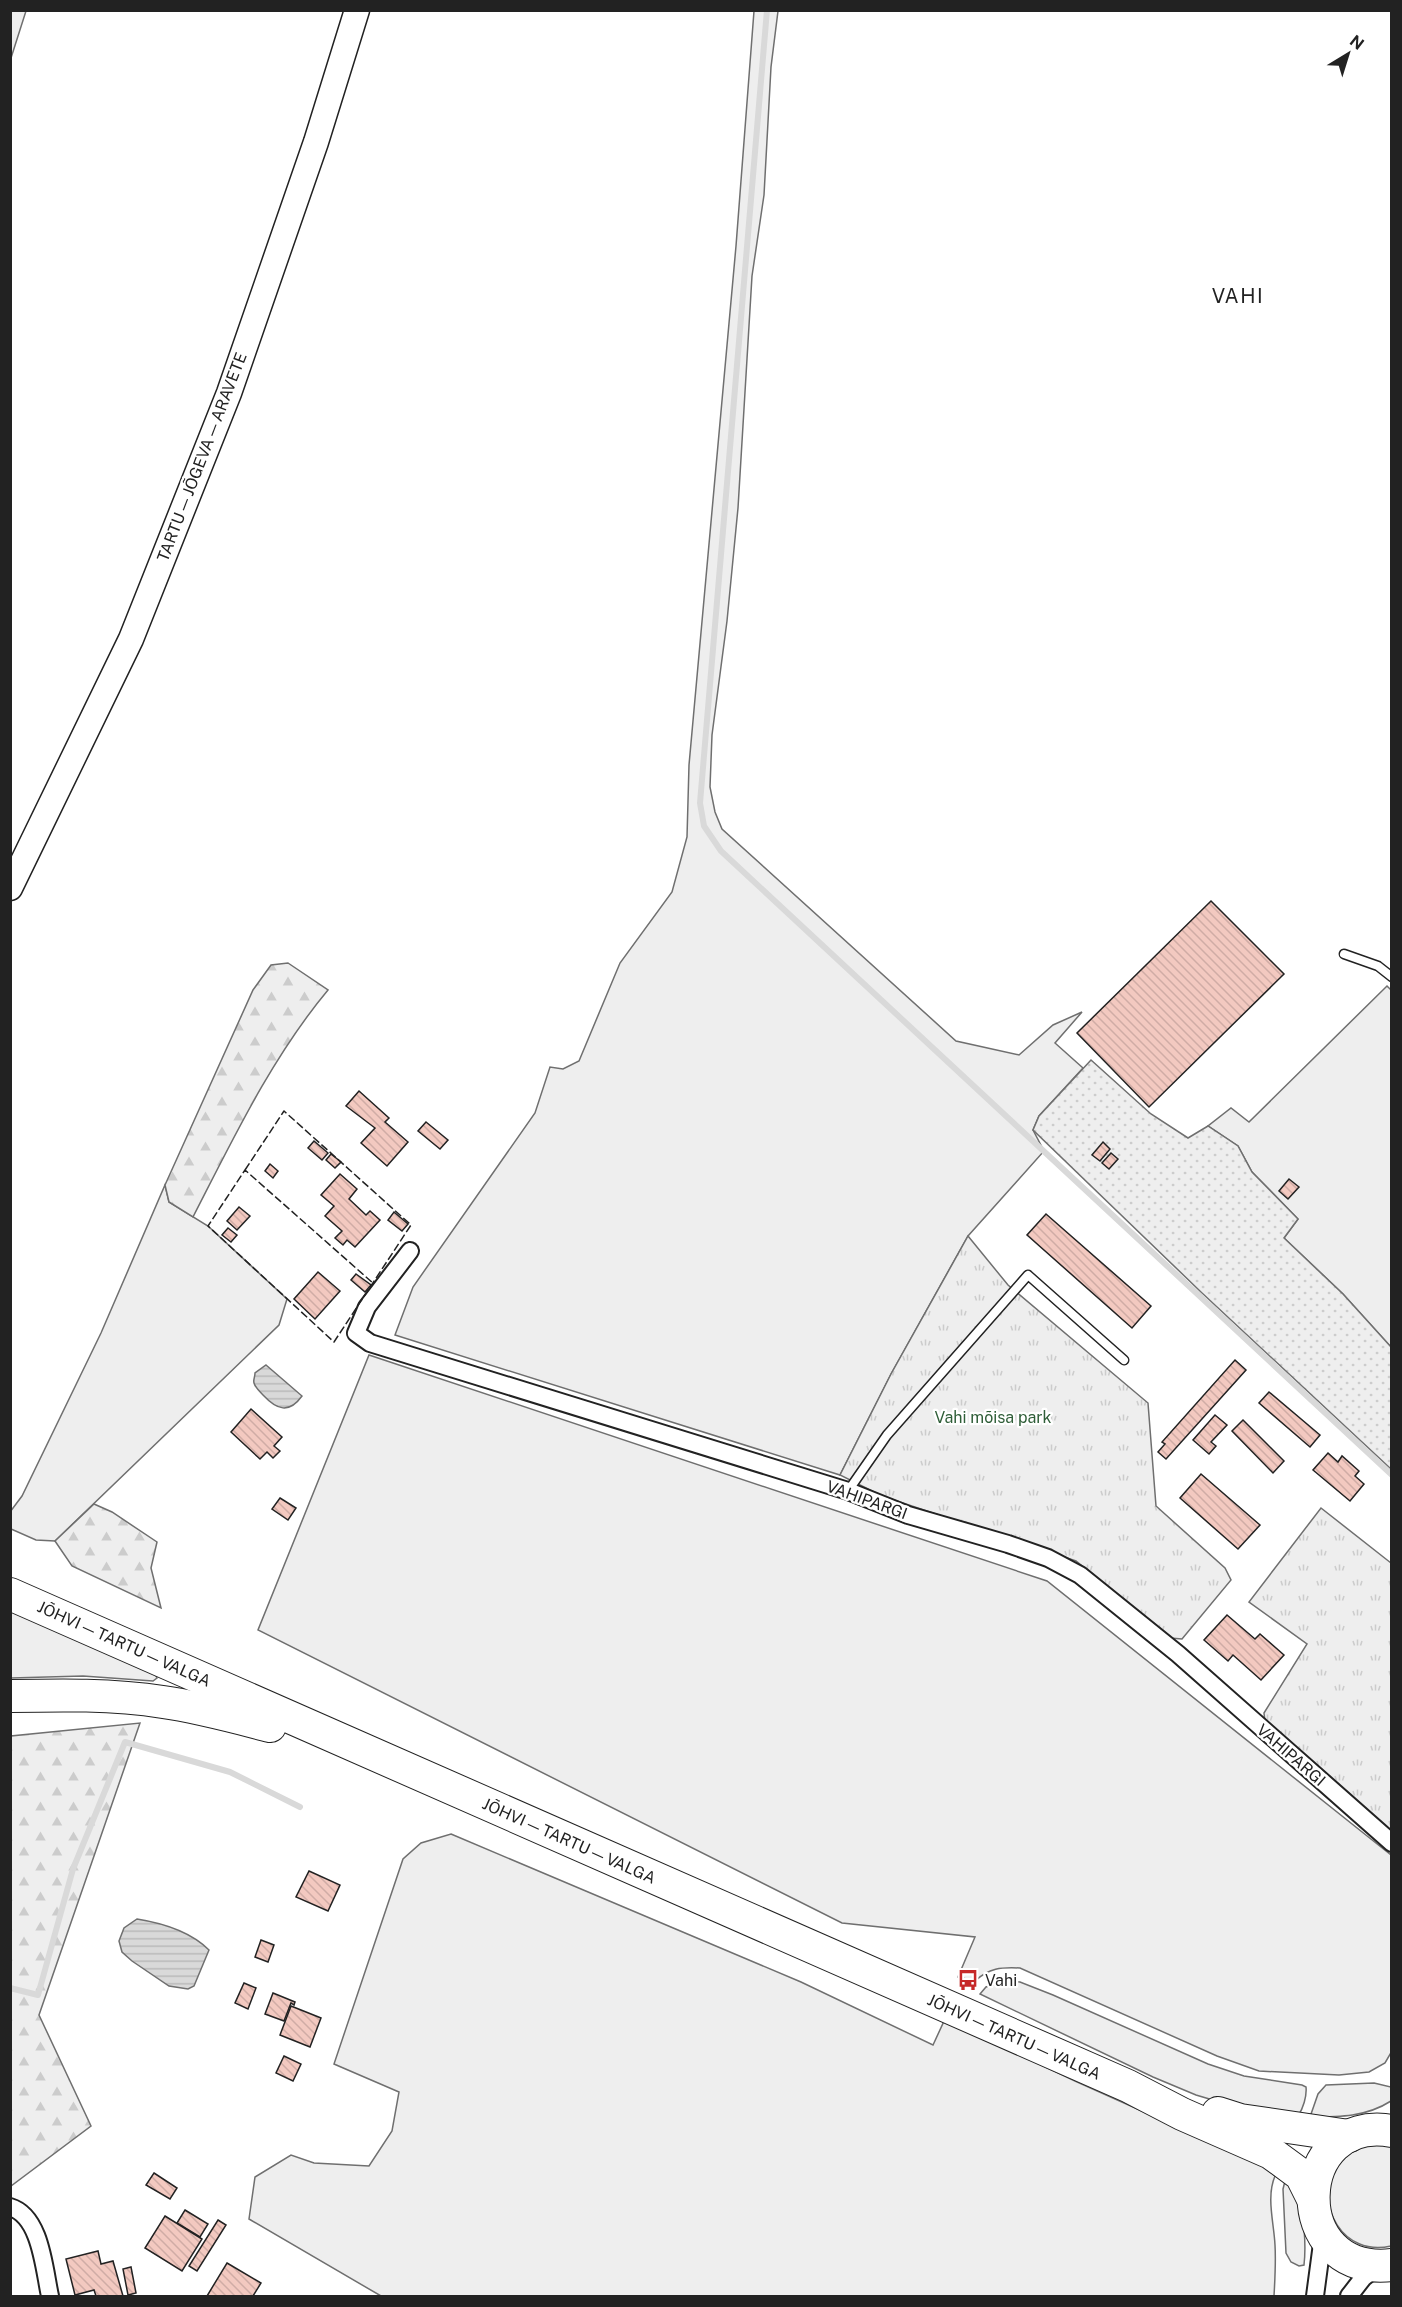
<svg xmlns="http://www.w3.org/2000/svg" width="1402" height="2307" font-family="'Public Sans',sans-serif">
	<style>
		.grass { fill: #eee; stroke: #6f6f6f; stroke-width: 1.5 }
		.forest { fill: url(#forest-firs); stroke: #6f6f6f; stroke-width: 1.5 }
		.park { fill: url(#park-tufts); stroke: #6f6f6f; stroke-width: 1.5 }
		.garden { fill: url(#garden-dots); stroke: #6f6f6f; stroke-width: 1.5 }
		.water { fill: url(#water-rules); stroke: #6f6f6f; stroke-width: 1.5 }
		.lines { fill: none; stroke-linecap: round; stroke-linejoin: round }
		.stream { stroke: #d9d9d9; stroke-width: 6 }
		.building { fill: url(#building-back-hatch); stroke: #222; stroke-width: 1.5 }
		.lane-casing { stroke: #222; stroke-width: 11 }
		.street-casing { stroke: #222; stroke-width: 20 }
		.secondary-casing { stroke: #222; stroke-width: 27 }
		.highway-casing { stroke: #222; stroke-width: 34 }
		.lane { stroke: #fff; stroke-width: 8 }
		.street { stroke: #fff; stroke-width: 16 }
		.secondary { stroke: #fff; stroke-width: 24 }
		.highway { stroke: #fff; stroke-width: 32 }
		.fence { stroke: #222; stroke-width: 1.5; stroke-dasharray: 8 3; stroke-linecap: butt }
		.labels { text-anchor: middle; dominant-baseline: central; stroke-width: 4.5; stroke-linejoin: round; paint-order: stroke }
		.street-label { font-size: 16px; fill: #222; stroke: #fff }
		.park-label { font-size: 16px; fill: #2f5e38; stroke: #fff }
		.poi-label { font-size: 16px; fill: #222; stroke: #fff; text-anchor: start }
		.quarter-label { font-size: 20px; letter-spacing: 1.5px; fill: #222; stroke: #fff }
	</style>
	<defs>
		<pattern id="forest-firs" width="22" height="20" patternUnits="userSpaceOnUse" patternTransform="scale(1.5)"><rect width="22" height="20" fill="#eee"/><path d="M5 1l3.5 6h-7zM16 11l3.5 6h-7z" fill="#ccc"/></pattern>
		<pattern id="park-tufts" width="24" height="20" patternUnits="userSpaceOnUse" patternTransform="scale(1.5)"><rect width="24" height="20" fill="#eee"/><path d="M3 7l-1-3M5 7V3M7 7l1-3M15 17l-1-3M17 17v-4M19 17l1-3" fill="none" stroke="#ccc"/></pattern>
		<pattern id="garden-dots" width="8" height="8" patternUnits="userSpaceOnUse" patternTransform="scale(1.5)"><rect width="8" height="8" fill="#eee"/><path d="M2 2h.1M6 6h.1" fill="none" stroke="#ccc" stroke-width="1.8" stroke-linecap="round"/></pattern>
		<pattern id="water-rules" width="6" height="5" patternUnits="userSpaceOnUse" patternTransform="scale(1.5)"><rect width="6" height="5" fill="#d9d9d9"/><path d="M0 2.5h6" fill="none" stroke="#bababa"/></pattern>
		<pattern id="building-back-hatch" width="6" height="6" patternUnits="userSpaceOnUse" patternTransform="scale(1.5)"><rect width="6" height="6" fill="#f3c9c0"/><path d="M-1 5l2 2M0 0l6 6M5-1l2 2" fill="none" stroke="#d0aca5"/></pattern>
	</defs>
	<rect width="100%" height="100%" fill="#fff"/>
	<!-- grass -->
	<g class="grass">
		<path d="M 11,10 L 26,11 L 11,58 L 10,11 Z"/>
		<path d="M 754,11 L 778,11 L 771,67 L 764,195 L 752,276 L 738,508 L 727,621 L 712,735 L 710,787 L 715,812 L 722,829 L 956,1041 L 1019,1055 L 1053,1025 L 1082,1012 L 1055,1043 L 1083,1068 L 1039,1116 L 1033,1130 L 1044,1151 L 968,1236 L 891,1374 L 840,1475 L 395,1335 L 413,1287 L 535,1113 L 550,1067 L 563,1069 L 579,1061 L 620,963 L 672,892 L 687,837 L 689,765 L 736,246 Z"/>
		<path d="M 1387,986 L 1391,990 L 1391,1347 L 1343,1294 L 1284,1238 L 1298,1219 L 1252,1172 L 1238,1146 L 1208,1126 L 1231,1108 L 1249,1122 Z"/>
		<path d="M 165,1185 L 169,1202 L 208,1226 L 287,1299 L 279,1325 L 55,1541 L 36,1540 L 11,1529 L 10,1512 L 22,1496 L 101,1333 Z"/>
		<path d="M 369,1355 L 1047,1581 L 1391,1855 L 1392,2051 L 1385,2063 L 1369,2072 L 1339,2075 L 1259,2071 L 1217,2056 L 1020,1968 C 1001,1967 989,1968 975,1981 L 958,1977 L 975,1937 L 842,1923 L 258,1630 Z"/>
		<path d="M 10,1608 L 155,1674 L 157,1678 L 153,1681 L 83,1676 L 11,1678 Z"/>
		<path d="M 451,1834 L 801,1982 L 933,2045 L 945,2019 L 1075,2081 L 1267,2167 L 1275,2176 C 1266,2197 1274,2223 1275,2245 C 1276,2262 1275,2279 1274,2296 L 381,2296 L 249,2219 L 255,2177 L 291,2155 L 314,2163 L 369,2166 L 392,2131 L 399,2092 L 334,2064 L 403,1859 L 421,1843 Z"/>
		<path d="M 1007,1981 L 1020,1982 L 1053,1995 L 1208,2064 L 1244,2076 L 1302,2085 L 1306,2087 C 1307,2096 1303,2109 1298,2116 L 1243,2109 L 1196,2095 L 1153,2077 L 980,1994 L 986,1987 Z"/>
		<path d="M 1374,2083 L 1391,2087 L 1391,2101 C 1366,2117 1340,2117 1310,2117 L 1318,2094 L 1326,2085 Z"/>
		<path d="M 1366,2145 L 1391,2145 L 1391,2246 C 1343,2257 1314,2206 1336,2166 C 1342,2155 1356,2150 1366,2145 Z"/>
		<path d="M 1285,2181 C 1289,2186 1293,2191 1296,2197 C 1305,2213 1306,2247 1304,2265 L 1299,2266 L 1291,2262 L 1286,2253 L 1283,2189 Z"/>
	</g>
	<!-- forest -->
	<g class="forest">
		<path d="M 288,963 L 328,990 C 272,1057 233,1139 193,1217 L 169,1202 L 165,1185 L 253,990 L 271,965 Z"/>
		<path d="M 94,1504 L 112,1512 L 157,1542 L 151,1568 L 161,1608 L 72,1566 L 55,1541 Z"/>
		<path d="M 140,1723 L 39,2015 L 91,2126 L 11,2186 L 11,1736 Z"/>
	</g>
	<!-- park -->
	<g class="park">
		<path d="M 968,1236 L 1008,1285 L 1148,1403 L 1156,1506 L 1225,1568 L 1231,1580 L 1182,1639 L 1170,1638 L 1076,1561 L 882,1496 L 840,1475 L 891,1374 Z"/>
		<path d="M 1321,1508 L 1391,1563 L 1391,1835 L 1265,1722 L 1264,1713 L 1307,1644 L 1249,1602 Z"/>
	</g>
	<!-- garden -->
	<path class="garden" d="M 1091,1060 L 1151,1114 L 1188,1138 L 1208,1126 L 1238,1146 L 1252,1172 L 1298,1219 L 1284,1238 L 1343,1294 L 1391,1347 L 1391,1469 L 1202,1293 L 1033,1130 L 1039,1116 Z"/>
	<!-- water -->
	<g class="water">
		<path d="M 266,1365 L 302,1396 C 289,1414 277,1410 263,1395 C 260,1392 255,1387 254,1383 C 253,1380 255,1377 255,1373 Z"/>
		<path d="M 137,1919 C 162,1923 191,1932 209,1950 L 194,1986 L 188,1989 L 169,1986 L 132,1961 L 122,1952 L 119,1941 L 124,1928 Z"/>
	</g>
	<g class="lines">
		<!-- stream -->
		<g class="stream">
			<path d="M 767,10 L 700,803 L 704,826 L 721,851 L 1392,1475"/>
			<path d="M 10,1988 L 38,1995 L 73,1869 L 125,1742 L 230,1772 L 300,1807"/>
		</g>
	</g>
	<!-- building -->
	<g class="building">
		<path d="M 1211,901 L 1284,974 L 1149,1107 L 1077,1033 Z"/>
		<path d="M 359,1091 L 389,1118 L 385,1122 L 408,1142 L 387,1166 L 361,1143 L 375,1128 L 346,1106 Z"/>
		<path d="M 426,1122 L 448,1140 L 440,1149 L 418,1131 Z"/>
		<path d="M 314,1141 L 328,1153 L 322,1160 L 308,1148 Z"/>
		<path d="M 1103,1142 L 1110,1149 L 1100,1161 L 1092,1155 Z"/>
		<path d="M 1111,1153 L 1118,1159 L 1109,1169 L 1102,1163 Z"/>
		<path d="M 331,1154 L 341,1162 L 335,1168 L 326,1160 Z"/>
		<path d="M 270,1164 L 278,1171 L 273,1178 L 265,1171 Z"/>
		<path d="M 340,1174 L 357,1189 L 349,1199 L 366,1215 L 370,1211 L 380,1220 L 355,1247 L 347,1240 L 343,1245 L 335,1238 L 342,1231 L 325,1216 L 334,1206 L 321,1195 Z"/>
		<path d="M 1289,1179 L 1299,1187 L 1288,1199 L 1279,1191 Z"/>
		<path d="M 239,1207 L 250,1216 L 237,1230 L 227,1221 Z"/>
		<path d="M 394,1212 L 408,1224 L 402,1231 L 388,1220 Z"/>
		<path d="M 1046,1214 L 1151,1306 L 1132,1328 L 1027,1235 Z"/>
		<path d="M 228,1228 L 237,1235 L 231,1242 L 222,1235 Z"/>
		<path d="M 318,1272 L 340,1291 L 315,1319 L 294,1299 Z"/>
		<path d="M 356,1274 L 371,1285 L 365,1292 L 351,1280 Z"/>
		<path d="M 1235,1360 L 1246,1370 L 1166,1459 L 1158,1452 L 1165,1444 L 1162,1442 Z"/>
		<path d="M 1269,1392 L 1320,1435 L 1310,1447 L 1259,1403 Z"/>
		<path d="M 251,1409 L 282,1437 L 274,1446 L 280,1451 L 273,1458 L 267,1452 L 260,1459 L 231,1432 Z"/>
		<path d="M 1215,1415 L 1227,1425 L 1211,1442 L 1216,1446 L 1209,1454 L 1193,1440 Z"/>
		<path d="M 1243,1420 L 1284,1461 L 1273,1473 L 1232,1431 Z"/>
		<path d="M 1328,1453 L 1338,1462 L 1342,1456 L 1359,1471 L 1355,1476 L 1364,1484 L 1350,1501 L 1313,1470 Z"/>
		<path d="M 1201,1474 L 1260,1525 L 1238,1549 L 1180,1498 Z"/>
		<path d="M 280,1498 L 296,1508 L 288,1520 L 272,1509 Z"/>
		<path d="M 1227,1615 L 1255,1639 L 1260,1634 L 1284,1655 L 1261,1680 L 1233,1655 L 1228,1661 L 1204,1640 Z"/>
		<path d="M 309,1871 L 340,1885 L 328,1911 L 296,1897 Z"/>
		<path d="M 261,1940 L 274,1945 L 268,1962 L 255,1957 Z"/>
		<path d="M 244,1983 L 256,1988 L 248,2009 L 235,2003 Z"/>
		<path d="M 273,1993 L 295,2002 L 294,2005 L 291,2003 L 284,2021 L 265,2014 Z"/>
		<path d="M 291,2006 L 321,2018 L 310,2047 L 280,2035 Z"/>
		<path d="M 284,2056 L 301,2064 L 293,2081 L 276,2073 Z"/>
		<path d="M 154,2173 L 177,2188 L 170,2199 L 146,2185 Z"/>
		<path d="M 185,2210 L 208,2224 L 200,2237 L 177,2223 Z"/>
		<path d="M 165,2216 L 202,2239 L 182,2271 L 145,2248 Z"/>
		<path d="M 218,2220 L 226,2225 L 197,2271 L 189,2266 Z"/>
		<path d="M 98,2251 L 101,2264 L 113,2261 L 123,2296 L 96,2296 L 94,2290 L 75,2295 L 66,2259 Z"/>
		<path d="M 227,2263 L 261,2283 L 253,2296 L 207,2296 Z"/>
		<path d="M 131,2267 L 136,2293 L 128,2295 L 123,2269 Z"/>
	</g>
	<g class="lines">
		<defs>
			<g id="lane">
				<path d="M 1344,954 L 1378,966 L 1392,977"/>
				<path d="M 848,1491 L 887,1435 L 1028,1275 L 1124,1360"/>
			</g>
			<g id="street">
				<path d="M 410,1251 L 367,1307 L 356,1333 L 370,1343 L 848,1491 L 908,1515 L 1008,1544 L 1048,1558 L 1080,1575 L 1178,1654 L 1392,1843"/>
				<path d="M 10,2207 C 41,2216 44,2269 50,2296"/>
				<path d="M 1315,2296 L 1323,2236"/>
				<path d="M 1349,2296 L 1363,2278 L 1378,2266"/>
			</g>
			<path id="secondary" d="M 10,888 L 131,639 L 229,393 L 316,142 L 357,10"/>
			<g id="highway">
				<path d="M 10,1594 L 1128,2086 L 1182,2114 L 1271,2153 L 1301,2175 L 1312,2197"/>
				<path d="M 10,1696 C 61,1695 112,1694 163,1702 C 199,1707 235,1717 270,1726"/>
				<path d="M 1218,2113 L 1240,2120 L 1349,2136"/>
				<path d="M 1392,2131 C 1291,2113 1284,2277 1392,2265"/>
			</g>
		</defs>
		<!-- lane casing -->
		<use href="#lane" class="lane-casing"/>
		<!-- street casing -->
		<use href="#street" class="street-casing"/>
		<!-- secondary casing -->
		<use href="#secondary" class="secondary-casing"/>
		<!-- highway casing -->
		<use href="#highway" class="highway-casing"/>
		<!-- lane -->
		<use href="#lane" class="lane"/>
		<!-- street -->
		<use href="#street" class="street"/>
		<!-- secondary -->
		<use href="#secondary" class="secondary"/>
		<!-- highway -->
		<use href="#highway" class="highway"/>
		<!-- fence -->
		<path class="fence" d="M 245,1170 L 284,1111 L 411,1225 L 334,1342 L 208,1226 L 245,1170 L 374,1284"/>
	</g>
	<!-- icons -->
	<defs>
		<symbol id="bus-bare" viewBox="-9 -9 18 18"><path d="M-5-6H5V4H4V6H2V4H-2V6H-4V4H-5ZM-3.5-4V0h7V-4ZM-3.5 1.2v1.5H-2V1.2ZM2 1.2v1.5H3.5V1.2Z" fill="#c62828" stroke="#fff" stroke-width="2.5" paint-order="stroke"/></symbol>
	</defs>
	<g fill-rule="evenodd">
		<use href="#bus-bare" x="953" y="1965" width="30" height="30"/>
	</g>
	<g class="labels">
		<!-- street labels -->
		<g class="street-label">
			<text transform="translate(202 457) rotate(-69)">TARTU — JÕGEVA — ARAVETE</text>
			<text transform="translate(867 1500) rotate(20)">VAHIPARGI</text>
			<text transform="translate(124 1644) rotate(24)">JÕHVI — TARTU — VALGA</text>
			<text transform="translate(1291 1755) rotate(41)">VAHIPARGI</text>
			<text transform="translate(569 1841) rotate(24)">JÕHVI — TARTU — VALGA</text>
			<text transform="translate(1014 2037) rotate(24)">JÕHVI — TARTU — VALGA</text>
		</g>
		<!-- park labels -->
		<g class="park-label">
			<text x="993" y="1417">Vahi mõisa park</text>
		</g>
		<!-- poi labels -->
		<g class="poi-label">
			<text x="985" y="1980">Vahi</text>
		</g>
		<!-- quarter labels -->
		<g class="quarter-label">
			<text x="1238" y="296">VAHI</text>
		</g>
	</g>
	<!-- border -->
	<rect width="1402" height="2307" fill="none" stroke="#222222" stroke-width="24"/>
	<!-- north arrow -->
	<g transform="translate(1348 54) rotate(38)" stroke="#ffffff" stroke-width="4.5" paint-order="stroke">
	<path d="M0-4.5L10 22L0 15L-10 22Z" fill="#222222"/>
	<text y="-9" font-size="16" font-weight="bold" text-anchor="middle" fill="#222222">N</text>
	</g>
</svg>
